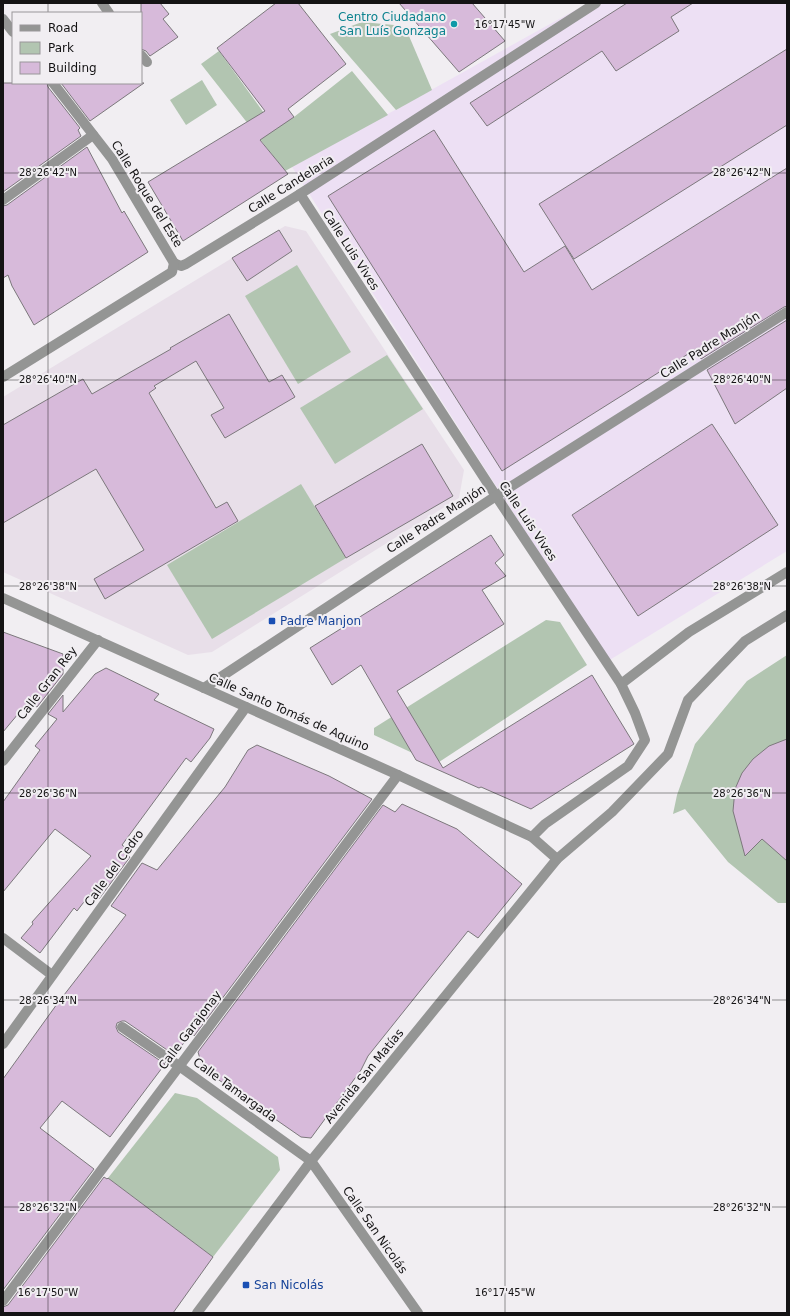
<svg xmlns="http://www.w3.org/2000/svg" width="790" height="1316" font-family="'DejaVu Sans',sans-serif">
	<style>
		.commercial { fill: #ede0f4 }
		.built { fill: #e8dfe9 }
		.green { fill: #b2c5b1 }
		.building { fill: #d7bada; stroke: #7c787c }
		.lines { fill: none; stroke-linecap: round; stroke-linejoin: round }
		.minor { stroke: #949594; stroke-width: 10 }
		.ticks { fill: none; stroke: #141314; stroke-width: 1; stroke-opacity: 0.45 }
		.culture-dot { fill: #0f9aa8; stroke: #f1eef2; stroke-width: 1.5 }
		.transit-dot { fill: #1a4fb4; stroke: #f1eef2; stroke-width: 1.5 }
		.labels { text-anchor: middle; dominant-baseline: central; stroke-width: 4; stroke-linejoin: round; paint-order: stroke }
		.culture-label { font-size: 12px; fill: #0d838f; stroke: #f1eef2; text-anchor: end }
		.street-label { font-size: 12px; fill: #141314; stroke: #f1eef2 }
		.transit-label { font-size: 12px; fill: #164399; stroke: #f1eef2; text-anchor: start }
		.ticks-label { font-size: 10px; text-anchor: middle; fill: #141314; stroke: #f1eef2; stroke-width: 4; stroke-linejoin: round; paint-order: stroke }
	</style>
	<rect width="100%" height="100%" fill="#f1eef2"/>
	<!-- commercial -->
	<path class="commercial" d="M 588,3 L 787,3 L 787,551 L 608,661 L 292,167 Z"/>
	<!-- built -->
	<path class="built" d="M 285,226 L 306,231 L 464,470 L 459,498 L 212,652 L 188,655 L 3,572 L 3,397 Z"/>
	<!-- green -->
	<g class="green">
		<path d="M 362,22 L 394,25 L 409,36 L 432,90 L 396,110 L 330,34 Z"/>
		<path d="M 219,51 L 275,128 L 294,117 L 352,71 L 388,115 L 285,171 L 201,64 Z"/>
		<path d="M 202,80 L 217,105 L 186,125 L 170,100 Z"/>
		<path d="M 297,265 L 351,352 L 298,384 L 245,296 Z"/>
		<path d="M 387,355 L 423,409 L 335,464 L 300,408 Z"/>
		<path d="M 301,484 L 346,558 L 212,639 L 167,565 Z"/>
		<path d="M 546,620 L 560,622 L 587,665 L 436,764 L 374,735 L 374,728 Z"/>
		<path d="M 787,655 L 787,903 L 778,903 L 728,862 L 685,809 L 673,814 L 677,795 L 695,744 L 747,681 Z"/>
		<path d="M 175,1093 L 197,1098 L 278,1157 L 280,1170 L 213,1257 L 108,1178 Z"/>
	</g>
	<!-- building -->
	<g class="building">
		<path d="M 141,3 L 160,3 L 169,14 L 163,19 L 178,37 L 150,56 L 146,51 L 141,49 Z"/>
		<path d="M 276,3 L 298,3 L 346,64 L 288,109 L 294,117 L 260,140 L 288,174 L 183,241 L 148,182 L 265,111 L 217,48 Z"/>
		<path d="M 399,3 L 472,3 L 505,41 L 459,72 Z"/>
		<path d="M 627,3 L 693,3 L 671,17 L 679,31 L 616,71 L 602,51 L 487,126 L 470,103 Z"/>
		<path d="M 787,49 L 787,125 L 574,259 L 539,204 Z"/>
		<path d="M 3,83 L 47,83 L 48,87 L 80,128 L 78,130 L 81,136 L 3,192 Z"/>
		<path d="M 61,83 L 144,83 L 90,121 Z"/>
		<path d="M 434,130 L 524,272 L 565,246 L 592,290 L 787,168 L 787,306 L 784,307 L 701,359 L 696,349 L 502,471 L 328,196 Z"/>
		<path d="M 87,147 L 122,213 L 124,211 L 148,252 L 34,325 L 12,286 L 8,275 L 3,278 L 3,206 L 7,205 Z"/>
		<path d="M 279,230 L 292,251 L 247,281 L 232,258 Z"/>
		<path d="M 229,314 L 269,382 L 282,375 L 295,397 L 225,438 L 211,415 L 224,408 L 196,361 L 154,386 L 156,388 L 149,393 L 216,508 L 227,502 L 238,521 L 105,599 L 94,579 L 144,550 L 96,469 L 3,523 L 3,425 L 83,379 L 92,394 L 171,349 L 170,348 Z"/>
		<path d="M 787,320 L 787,388 L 735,424 L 707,370 Z"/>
		<path d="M 712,424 L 778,525 L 638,616 L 572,515 Z"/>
		<path d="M 422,444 L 453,496 L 346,558 L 315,506 Z"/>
		<path d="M 491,535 L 504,555 L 495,563 L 506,576 L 482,590 L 504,624 L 397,691 L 443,768 L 592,675 L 634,744 L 531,809 L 481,787 L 479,788 L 416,760 L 361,665 L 332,685 L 310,648 Z"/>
		<path d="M 3,632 L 63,654 L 63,674 L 37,707 L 28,702 L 3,732 Z"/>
		<path d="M 106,668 L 159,694 L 154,700 L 214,729 L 210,738 L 191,762 L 186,758 L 122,845 L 127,849 L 124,854 L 130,857 L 99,899 L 90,894 L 77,911 L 74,908 L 40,953 L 21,938 L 33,924 L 32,922 L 91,856 L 55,829 L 3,892 L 3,802 L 40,750 L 35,746 L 57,719 L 48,714 L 63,695 L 63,712 L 95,674 Z"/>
		<path d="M 787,739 L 787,861 L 762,839 L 745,856 L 733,811 L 735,789 L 742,773 L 753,759 L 769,746 Z"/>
		<path d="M 257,745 L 329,776 L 372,799 L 194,1036 L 192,1032 L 177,1052 L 175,1050 L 173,1054 L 125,1021 L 122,1021 L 117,1023 L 116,1027 L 118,1032 L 165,1064 L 110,1137 L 62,1101 L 40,1128 L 94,1169 L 3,1290 L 3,1079 L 57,1004 L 126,915 L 111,906 L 142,863 L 157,870 L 225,787 L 248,750 Z"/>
		<path d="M 402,804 L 457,829 L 522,884 L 478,938 L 468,931 L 368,1056 L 361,1070 L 311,1138 L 301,1137 L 203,1069 L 198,1052 L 383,805 L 395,812 Z"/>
		<path d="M 104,1177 L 107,1179 L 108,1178 L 213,1257 L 173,1313 L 3,1313 L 3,1307 L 8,1305 Z"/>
	</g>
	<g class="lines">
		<!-- minor -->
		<g class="minor">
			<path d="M 102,3 L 109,13"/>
			<path d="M 3,19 L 13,32"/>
			<path d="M 141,55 L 147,62"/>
			<path d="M 53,83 L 112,159 L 174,263"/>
			<path d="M 300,194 L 496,496 L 621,684 L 635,713 L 645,740 L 628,766 L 545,824 L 532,837"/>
			<path d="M 3,200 L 93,135"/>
			<path d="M 174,263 L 181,266 L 186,264 L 300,194 L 596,3"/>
			<path d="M 3,377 L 172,272 L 174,263"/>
			<path d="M 3,598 L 398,775 L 532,837 L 557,859"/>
			<path d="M 621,684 L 689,632 L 787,572"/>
			<path d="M 204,688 L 496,496 L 787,312"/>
			<path d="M 3,761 L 98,640"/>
			<path d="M 3,938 L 52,975"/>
			<path d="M 122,1027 L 179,1066 L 311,1161 L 418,1313"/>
			<path d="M 3,1044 L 246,707"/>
			<path d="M 3,1301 L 398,775"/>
			<path d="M 197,1313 L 311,1161 L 557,859 L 612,812 L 668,754 L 688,700 L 745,641 L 787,615"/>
		</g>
	</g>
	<!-- ticks -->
	<path class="ticks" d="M 48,3 L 48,13M 505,3 L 505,1313M 48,83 L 48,1313M 3,173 L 787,173M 3,380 L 787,380M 3,586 L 787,586M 3,793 L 787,793M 3,1000 L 787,1000M 3,1207 L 787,1207"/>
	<!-- markers -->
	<circle class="culture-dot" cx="454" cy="24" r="4"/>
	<g class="transit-dot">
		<rect x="268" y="617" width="8" height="8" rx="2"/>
		<rect x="242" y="1281" width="8" height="8" rx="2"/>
	</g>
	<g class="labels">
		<!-- culture labels -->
		<g class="culture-label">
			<text x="446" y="17">Centro Ciudadano<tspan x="446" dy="14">San Luís Gonzaga</tspan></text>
		</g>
		<!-- street labels -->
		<g class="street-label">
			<text transform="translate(291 184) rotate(-32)">Calle Candelaria</text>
			<text transform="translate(147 194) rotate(58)">Calle Roque del Este</text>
			<text transform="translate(351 250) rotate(57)">Calle Luis Vives</text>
			<text transform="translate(710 345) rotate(-32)">Calle Padre Manjón</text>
			<text transform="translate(436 519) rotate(-33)">Calle Padre Manjón</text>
			<text transform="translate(528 521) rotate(56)">Calle Luis Vives</text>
			<text transform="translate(47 683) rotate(-52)">Calle Gran Rey</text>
			<text transform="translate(289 712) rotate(24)">Calle Santo Tomás de Aquino</text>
			<text transform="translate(114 868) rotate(-54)">Calle del Cedro</text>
			<text transform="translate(190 1030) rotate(-53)">Calle Garajonay</text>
			<text transform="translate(364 1076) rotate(-51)">Avenida San Matías</text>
			<text transform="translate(235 1090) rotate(36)">Calle Tamargada</text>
			<text transform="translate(375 1230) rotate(55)">Calle San Nicolás</text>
		</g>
		<!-- transit labels -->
		<g class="transit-label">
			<text x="280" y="621">Padre Manjon</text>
			<text x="254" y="1285">San Nicolás</text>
		</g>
	</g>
	<g class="ticks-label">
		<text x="505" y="28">16°17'45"W</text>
		<text x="48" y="176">28°26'42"N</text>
		<text x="742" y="176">28°26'42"N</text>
		<text x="48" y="383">28°26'40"N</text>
		<text x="742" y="383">28°26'40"N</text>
		<text x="48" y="590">28°26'38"N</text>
		<text x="742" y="590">28°26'38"N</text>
		<text x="48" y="797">28°26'36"N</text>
		<text x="742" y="797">28°26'36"N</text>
		<text x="48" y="1004">28°26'34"N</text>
		<text x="742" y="1004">28°26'34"N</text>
		<text x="48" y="1211">28°26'32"N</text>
		<text x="742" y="1211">28°26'32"N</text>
		<text x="48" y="1296">16°17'50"W</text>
		<text x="505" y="1296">16°17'45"W</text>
	</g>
	<!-- border -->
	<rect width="790" height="1316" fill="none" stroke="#141314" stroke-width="8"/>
	<!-- legend -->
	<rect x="12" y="12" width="130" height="72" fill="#f1eef2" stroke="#999699"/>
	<rect x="20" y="25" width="20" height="6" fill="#949594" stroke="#999699"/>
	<text x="48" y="32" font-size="12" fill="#141314">Road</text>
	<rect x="20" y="42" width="20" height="12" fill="#b2c5b1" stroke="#999699"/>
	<text x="48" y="52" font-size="12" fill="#141314">Park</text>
	<rect x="20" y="62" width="20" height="12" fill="#d7bada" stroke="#999699"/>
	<text x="48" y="72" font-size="12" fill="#141314">Building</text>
</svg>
